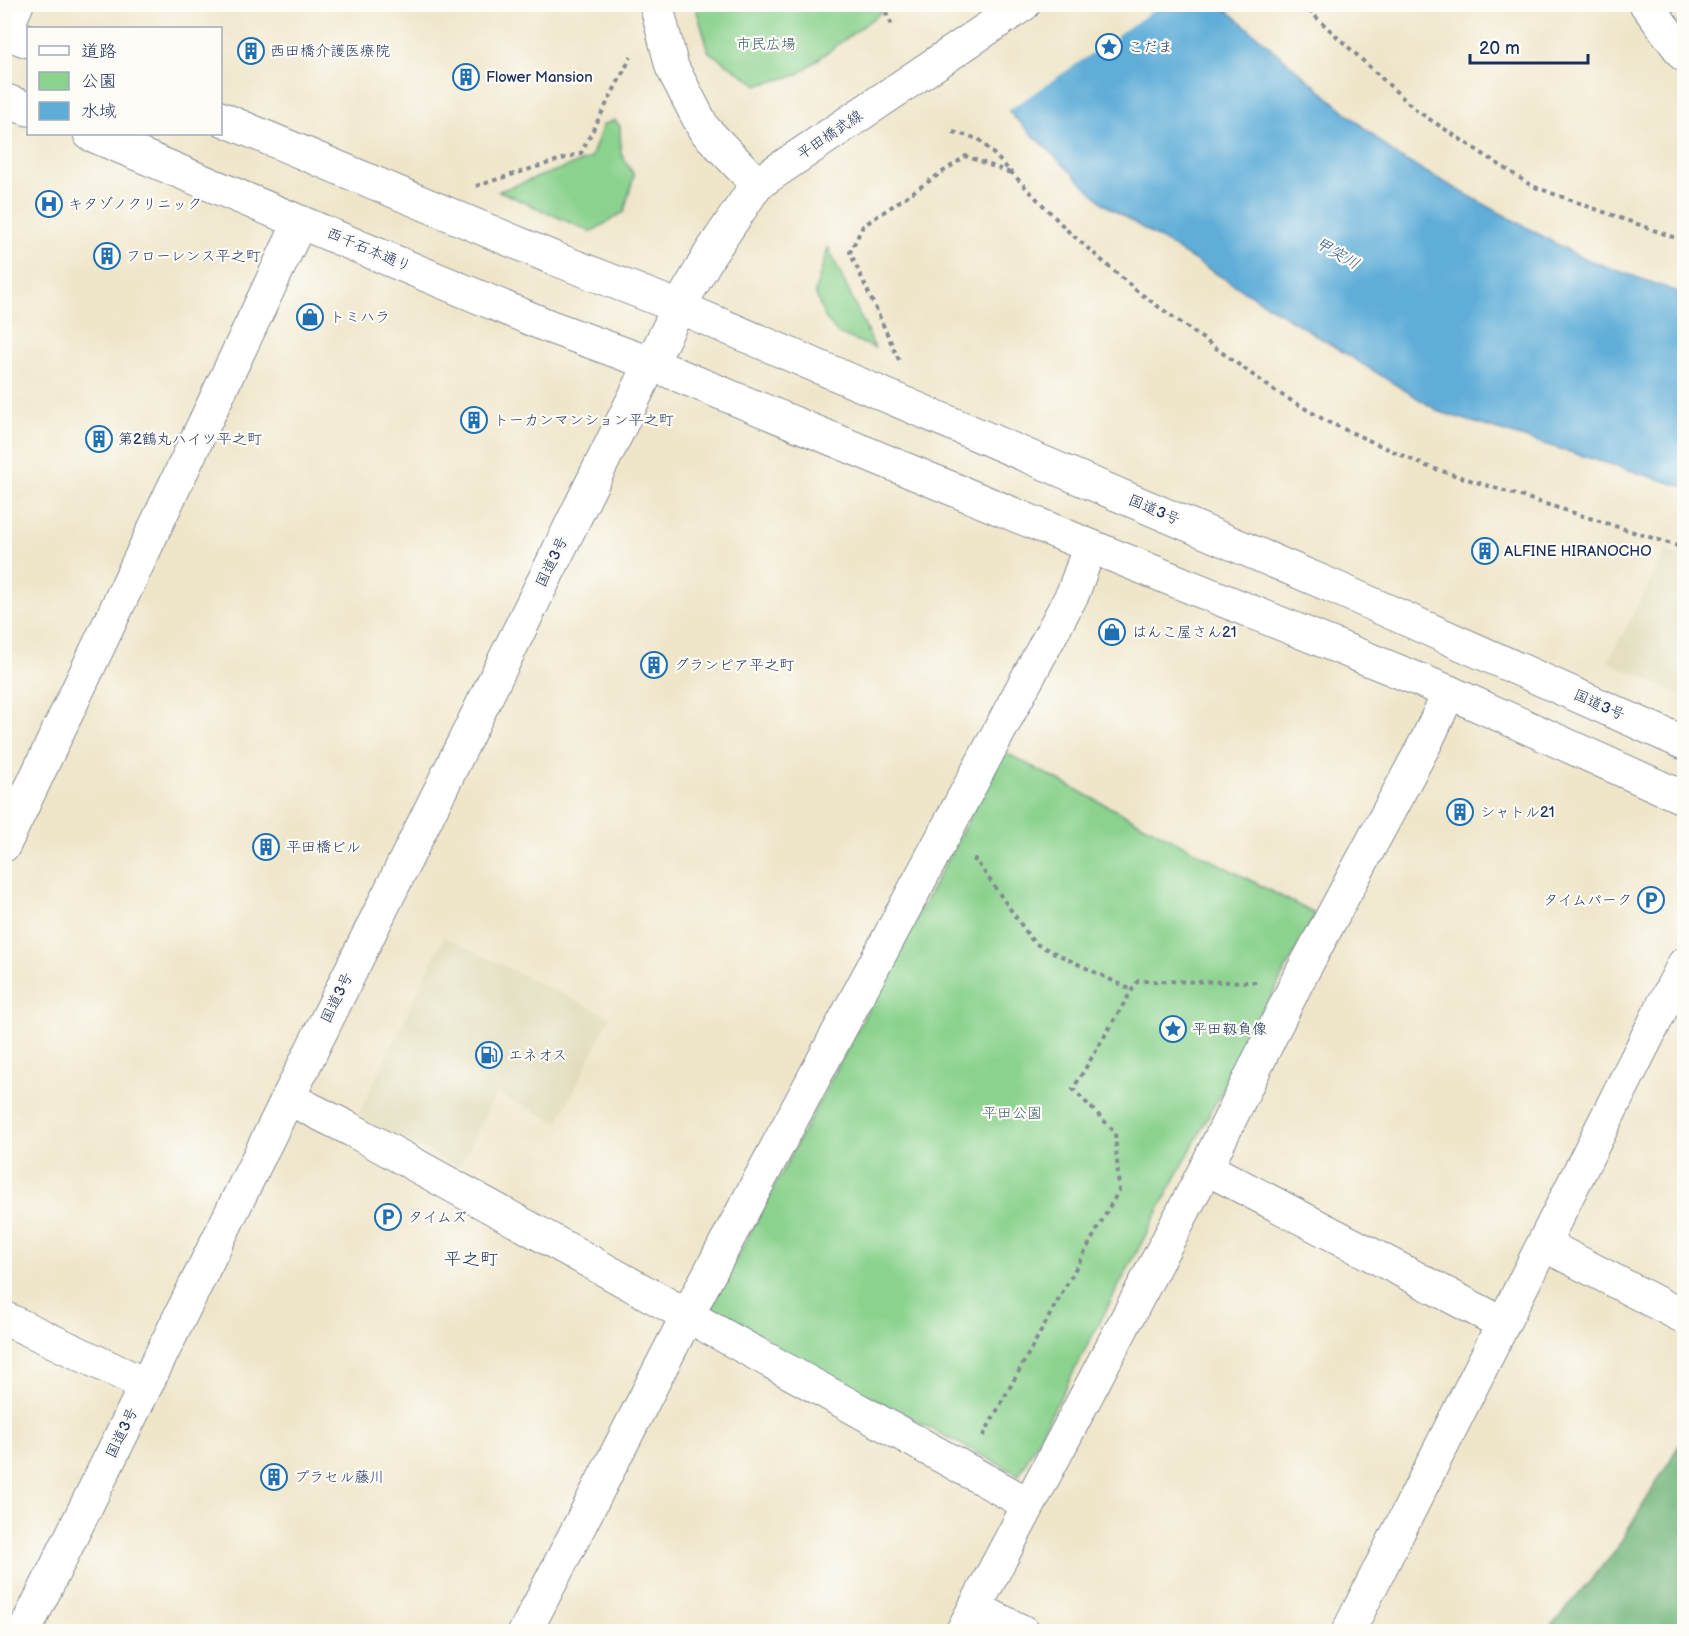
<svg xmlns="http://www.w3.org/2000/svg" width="1689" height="1636" font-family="'Balsamiq Sans','Klee One',sans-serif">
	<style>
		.built { fill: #e1dcba }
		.green { fill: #8ad28d; stroke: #528076; stroke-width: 1.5 }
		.forest { fill: #6fb478; stroke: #45726b; stroke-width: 1.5 }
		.water { fill: #5eadd8; stroke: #3c6e9b; stroke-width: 1.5 }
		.pier { fill: #efe6ca }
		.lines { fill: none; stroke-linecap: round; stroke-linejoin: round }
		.street-casing { stroke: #858a94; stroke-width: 35 }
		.secondary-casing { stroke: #858a94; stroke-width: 35 }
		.primary-casing { stroke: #858a94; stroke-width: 35 }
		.highway-casing { stroke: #858a94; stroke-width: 35 }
		.path { stroke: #858a94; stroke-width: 4; stroke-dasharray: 4.5 4.5; stroke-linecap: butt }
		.street { stroke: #fff; stroke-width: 33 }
		.secondary { stroke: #fff; stroke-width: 33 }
		.primary { stroke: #fff; stroke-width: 33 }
		.highway { stroke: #fff; stroke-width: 33 }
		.labels { text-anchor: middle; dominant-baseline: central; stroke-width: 4.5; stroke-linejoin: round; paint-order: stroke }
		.park-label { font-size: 15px; fill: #3c606c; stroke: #fdfcf7 }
		.poi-label { font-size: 15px; fill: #1b2f5e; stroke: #fdfcf7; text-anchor: start }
		.street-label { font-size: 15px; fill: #1b2f5e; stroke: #fdfcf7 }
		.water-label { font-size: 16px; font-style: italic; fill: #325b89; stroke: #fdfcf7 }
		.quarter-label { font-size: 18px; fill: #1b2f5e; stroke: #fdfcf7 }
	</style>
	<rect width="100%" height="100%" fill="#fdfcf7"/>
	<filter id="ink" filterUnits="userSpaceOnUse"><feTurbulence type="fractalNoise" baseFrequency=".0167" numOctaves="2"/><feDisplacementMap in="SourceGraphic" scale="12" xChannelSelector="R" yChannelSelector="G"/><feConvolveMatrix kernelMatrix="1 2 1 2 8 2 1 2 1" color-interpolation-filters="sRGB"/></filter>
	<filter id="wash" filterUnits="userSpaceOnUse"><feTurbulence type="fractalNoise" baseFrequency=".008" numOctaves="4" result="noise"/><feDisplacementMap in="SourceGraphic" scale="24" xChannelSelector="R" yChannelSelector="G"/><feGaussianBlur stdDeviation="1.35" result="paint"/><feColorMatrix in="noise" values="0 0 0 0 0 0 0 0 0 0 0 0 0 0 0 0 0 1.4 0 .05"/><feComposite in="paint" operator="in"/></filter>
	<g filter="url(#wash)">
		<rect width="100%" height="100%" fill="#efe6ca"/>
		<!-- built -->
		<g class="built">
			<path d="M 1666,551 L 1684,557 L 1684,695 L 1608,662 Z"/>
			<path d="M 444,937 L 610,1017 L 558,1123 L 496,1093 L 460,1167 L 357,1117 Z"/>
		</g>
		<!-- green -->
		<g class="green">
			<path d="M 695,5 L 695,4 L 891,5 L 797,75 L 758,85 L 709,52 Z"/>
			<path d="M 615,120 L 620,126 L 621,154 L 634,175 L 624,212 L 591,232 L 499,191 L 591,158 L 603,125 Z"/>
			<path d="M 828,247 L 875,348 L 837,333 L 824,316 L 815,292 Z"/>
			<path d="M 1004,752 L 1315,914 L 1019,1475 L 708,1312 Z"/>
		</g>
		<!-- forest -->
		<path class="forest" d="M 1684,1437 L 1684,1631 L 1547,1631 L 1614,1553 Z"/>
		<!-- water -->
		<path class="water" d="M 933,5 L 1221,5 L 1397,156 L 1580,257 L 1684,294 L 1684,487 L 1440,412 L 1105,205 L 1012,115 Z"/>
		<!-- pier -->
		<path class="pier" d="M 930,4 L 1162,5 L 1117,35 L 1116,44 L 1110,51 L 1101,54 L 1094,52 L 1006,112 Z"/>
	</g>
	<g filter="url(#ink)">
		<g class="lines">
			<defs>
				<g id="street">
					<path d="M 4,845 L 300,222"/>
					<path d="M 288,1098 L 352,1130 L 1028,1504"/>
					<path d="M 1206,1168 L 1502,1323"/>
					<path d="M 1545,1245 L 1684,1317"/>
					<path d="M 4,1318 L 146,1385"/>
					<path d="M 975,1608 L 1023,1632"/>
					<path d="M 525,1632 L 700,1291 L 1073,593 L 1090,546"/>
					<path d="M 962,1632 L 1206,1168 L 1297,982 L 1427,740 L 1449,692"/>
					<path d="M 1348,1632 L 1684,964"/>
				</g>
				<g id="secondary">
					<path d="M 656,4 L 672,67 L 704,129 L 757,184"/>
					<path d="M 1646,4 L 1684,55"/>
					<path d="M 4,32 L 28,41"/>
					<path d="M 4,100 L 28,109"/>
					<path d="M 220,118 L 553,258 L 679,307 L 710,254 L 757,184 L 1024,4"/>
					<path d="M 90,134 L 548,326 L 649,363"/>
				</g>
				<path id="primary" d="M 4,34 L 17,4"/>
				<g id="highway">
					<path d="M 649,363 L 1090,546 L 1449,692 L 1684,798"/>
					<path d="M 24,1632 L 679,307 L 1334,587 L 1684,743"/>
				</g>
			</defs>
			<!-- street casing -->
			<use href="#street" class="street-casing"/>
			<!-- secondary casing -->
			<use href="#secondary" class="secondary-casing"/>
			<!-- primary casing -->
			<use href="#primary" class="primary-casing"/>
			<!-- highway casing -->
			<use href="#highway" class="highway-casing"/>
			<!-- path -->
			<g class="path">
				<path d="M 882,4 L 893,27"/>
				<path d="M 1302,4 L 1417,111 L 1532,186 L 1684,241"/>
				<path d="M 953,132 L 979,139 L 1068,231 L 1137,291 L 1275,391 L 1328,422 L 1426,466 L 1684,548"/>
				<path d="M 476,186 L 581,153 L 631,57"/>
				<path d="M 899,360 L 850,252 L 863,226 L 966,156 L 1013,174"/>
				<path d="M 974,862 L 975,859 L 1034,943 L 1132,990"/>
				<path d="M 983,1436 L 1119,1190 L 1115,1132 L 1073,1089 L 1132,990 L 1138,981 L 1257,982"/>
			</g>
			<!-- street -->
			<use href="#street" class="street"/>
			<!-- secondary -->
			<use href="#secondary" class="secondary"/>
			<!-- primary -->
			<use href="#primary" class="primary"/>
			<!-- highway -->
			<use href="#highway" class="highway"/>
		</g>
	</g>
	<!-- icons -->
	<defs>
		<symbol id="sight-ring" viewBox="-11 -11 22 22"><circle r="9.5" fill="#fdfcf7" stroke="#1f6fb2" stroke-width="1.5"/><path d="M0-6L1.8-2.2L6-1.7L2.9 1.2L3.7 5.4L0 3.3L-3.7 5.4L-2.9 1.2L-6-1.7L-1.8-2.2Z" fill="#1f6fb2"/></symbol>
		<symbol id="building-ring" viewBox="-11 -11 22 22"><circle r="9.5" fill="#fdfcf7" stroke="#1f6fb2" stroke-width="1.5"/><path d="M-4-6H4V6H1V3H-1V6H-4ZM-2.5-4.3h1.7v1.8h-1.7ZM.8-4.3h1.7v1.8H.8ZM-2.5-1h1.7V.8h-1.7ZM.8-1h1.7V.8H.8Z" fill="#1f6fb2"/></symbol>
		<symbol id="hospital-ring" viewBox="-11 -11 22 22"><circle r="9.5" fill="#fdfcf7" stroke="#1f6fb2" stroke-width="1.5"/><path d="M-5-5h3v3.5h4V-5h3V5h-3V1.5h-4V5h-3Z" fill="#1f6fb2"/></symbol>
		<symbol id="shop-ring" viewBox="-11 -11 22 22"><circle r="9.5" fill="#fdfcf7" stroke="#1f6fb2" stroke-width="1.5"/><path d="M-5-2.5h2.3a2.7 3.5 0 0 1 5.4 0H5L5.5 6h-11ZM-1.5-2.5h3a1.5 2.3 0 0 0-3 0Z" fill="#1f6fb2"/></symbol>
		<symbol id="parking-ring" viewBox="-11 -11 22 22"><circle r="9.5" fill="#fdfcf7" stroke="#1f6fb2" stroke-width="1.5"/><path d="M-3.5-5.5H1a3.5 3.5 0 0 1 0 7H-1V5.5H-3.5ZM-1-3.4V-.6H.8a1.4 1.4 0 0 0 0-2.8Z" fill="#1f6fb2"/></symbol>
		<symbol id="fuel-ring" viewBox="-11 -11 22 22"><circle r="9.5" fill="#fdfcf7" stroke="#1f6fb2" stroke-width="1.5"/><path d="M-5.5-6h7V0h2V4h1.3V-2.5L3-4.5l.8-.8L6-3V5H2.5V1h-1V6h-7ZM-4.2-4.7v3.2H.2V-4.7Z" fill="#1f6fb2"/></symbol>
	</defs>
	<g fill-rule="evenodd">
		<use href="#sight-ring" x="1094" y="32" width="30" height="30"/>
		<use href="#building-ring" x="236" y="36" width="30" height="30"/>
		<use href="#building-ring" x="451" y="62" width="30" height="30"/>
		<use href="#hospital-ring" x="34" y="189" width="30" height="30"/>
		<use href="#building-ring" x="92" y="241" width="30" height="30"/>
		<use href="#shop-ring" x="295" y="302" width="30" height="30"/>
		<use href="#building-ring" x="459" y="405" width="30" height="30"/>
		<use href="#building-ring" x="84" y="424" width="30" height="30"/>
		<use href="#building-ring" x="1470" y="536" width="30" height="30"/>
		<use href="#shop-ring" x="1097" y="617" width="30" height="30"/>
		<use href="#building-ring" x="639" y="650" width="30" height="30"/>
		<use href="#building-ring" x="1445" y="797" width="30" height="30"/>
		<use href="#building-ring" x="251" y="832" width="30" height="30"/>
		<use href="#parking-ring" x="1636" y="885" width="30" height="30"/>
		<use href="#sight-ring" x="1158" y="1014" width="30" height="30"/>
		<use href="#fuel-ring" x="474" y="1040" width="30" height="30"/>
		<use href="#parking-ring" x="373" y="1202" width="30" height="30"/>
		<use href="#building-ring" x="259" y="1462" width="30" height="30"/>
	</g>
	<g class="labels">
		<!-- park labels -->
		<g class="park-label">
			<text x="766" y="44">市民広場</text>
			<text x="1012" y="1113">平田公園</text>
		</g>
		<!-- poi labels -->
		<g class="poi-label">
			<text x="1128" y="47">こだま</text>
			<text x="270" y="51">西田橋介護医療院</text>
			<text x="486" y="77">Flower Mansion</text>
			<text x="68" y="204">キタゾノクリニック</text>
			<text x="126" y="256">フローレンス平之町</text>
			<text x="330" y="317">トミハラ</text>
			<text x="494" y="420">トーカンマンション平之町</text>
			<text x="118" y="439">第2鶴丸ハイツ平之町</text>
			<text x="1504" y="551">ALFINE HIRANOCHO</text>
			<text x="1132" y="632">はんこ屋さん21</text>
			<text x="674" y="665">グランピア平之町</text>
			<text x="1480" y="812">シャトル21</text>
			<text x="286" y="847">平田橋ビル</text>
			<text x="1632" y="900" text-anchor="end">タイムパーク</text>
			<text x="1192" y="1029">平田靱負像</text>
			<text x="508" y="1055">エネオス</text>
			<text x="408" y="1217">タイムズ</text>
			<text x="294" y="1477">プラセル藤川</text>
		</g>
		<!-- street labels -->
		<g class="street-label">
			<text transform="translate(830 135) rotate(-34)">平田橋武線</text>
			<text transform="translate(369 250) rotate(23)">西千石本通り</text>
			<text transform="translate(1154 510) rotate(23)">国道3号</text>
			<text transform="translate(552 562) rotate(-64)">国道3号</text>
			<text transform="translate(1599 705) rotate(24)">国道3号</text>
			<text transform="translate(337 998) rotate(-64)">国道3号</text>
			<text transform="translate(122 1433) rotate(-64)">国道3号</text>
		</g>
		<!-- water labels -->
		<g class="water-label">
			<text transform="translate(1337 254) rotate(30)">甲突川</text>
		</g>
		<!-- quarter labels -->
		<g class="quarter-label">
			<text x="471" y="1259">平之町</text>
		</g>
	</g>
	<!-- margin -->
	<rect width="1689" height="1636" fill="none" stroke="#fdfcf7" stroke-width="24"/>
	<!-- legend -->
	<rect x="27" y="27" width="195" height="108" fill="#fdfcf7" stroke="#a3aaba" stroke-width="1.5"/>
	<rect x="39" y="46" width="30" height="9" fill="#ffffff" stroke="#a3aaba" stroke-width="1.5"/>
	<text x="81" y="57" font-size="18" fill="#1b2f5e">道路</text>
	<rect x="39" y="72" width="30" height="18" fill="#8ad28d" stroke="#a3aaba" stroke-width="1.5"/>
	<text x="81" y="87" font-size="18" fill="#1b2f5e">公園</text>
	<rect x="39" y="102" width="30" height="18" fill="#5eadd8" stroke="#a3aaba" stroke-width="1.5"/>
	<text x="81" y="117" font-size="18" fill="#1b2f5e">水域</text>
	<!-- scale -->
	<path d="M1470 54v9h118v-9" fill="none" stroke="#1b2f5e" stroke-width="3"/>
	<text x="1479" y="54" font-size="18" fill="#1b2f5e" stroke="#fdfcf7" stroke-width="4.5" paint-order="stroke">20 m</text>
</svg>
